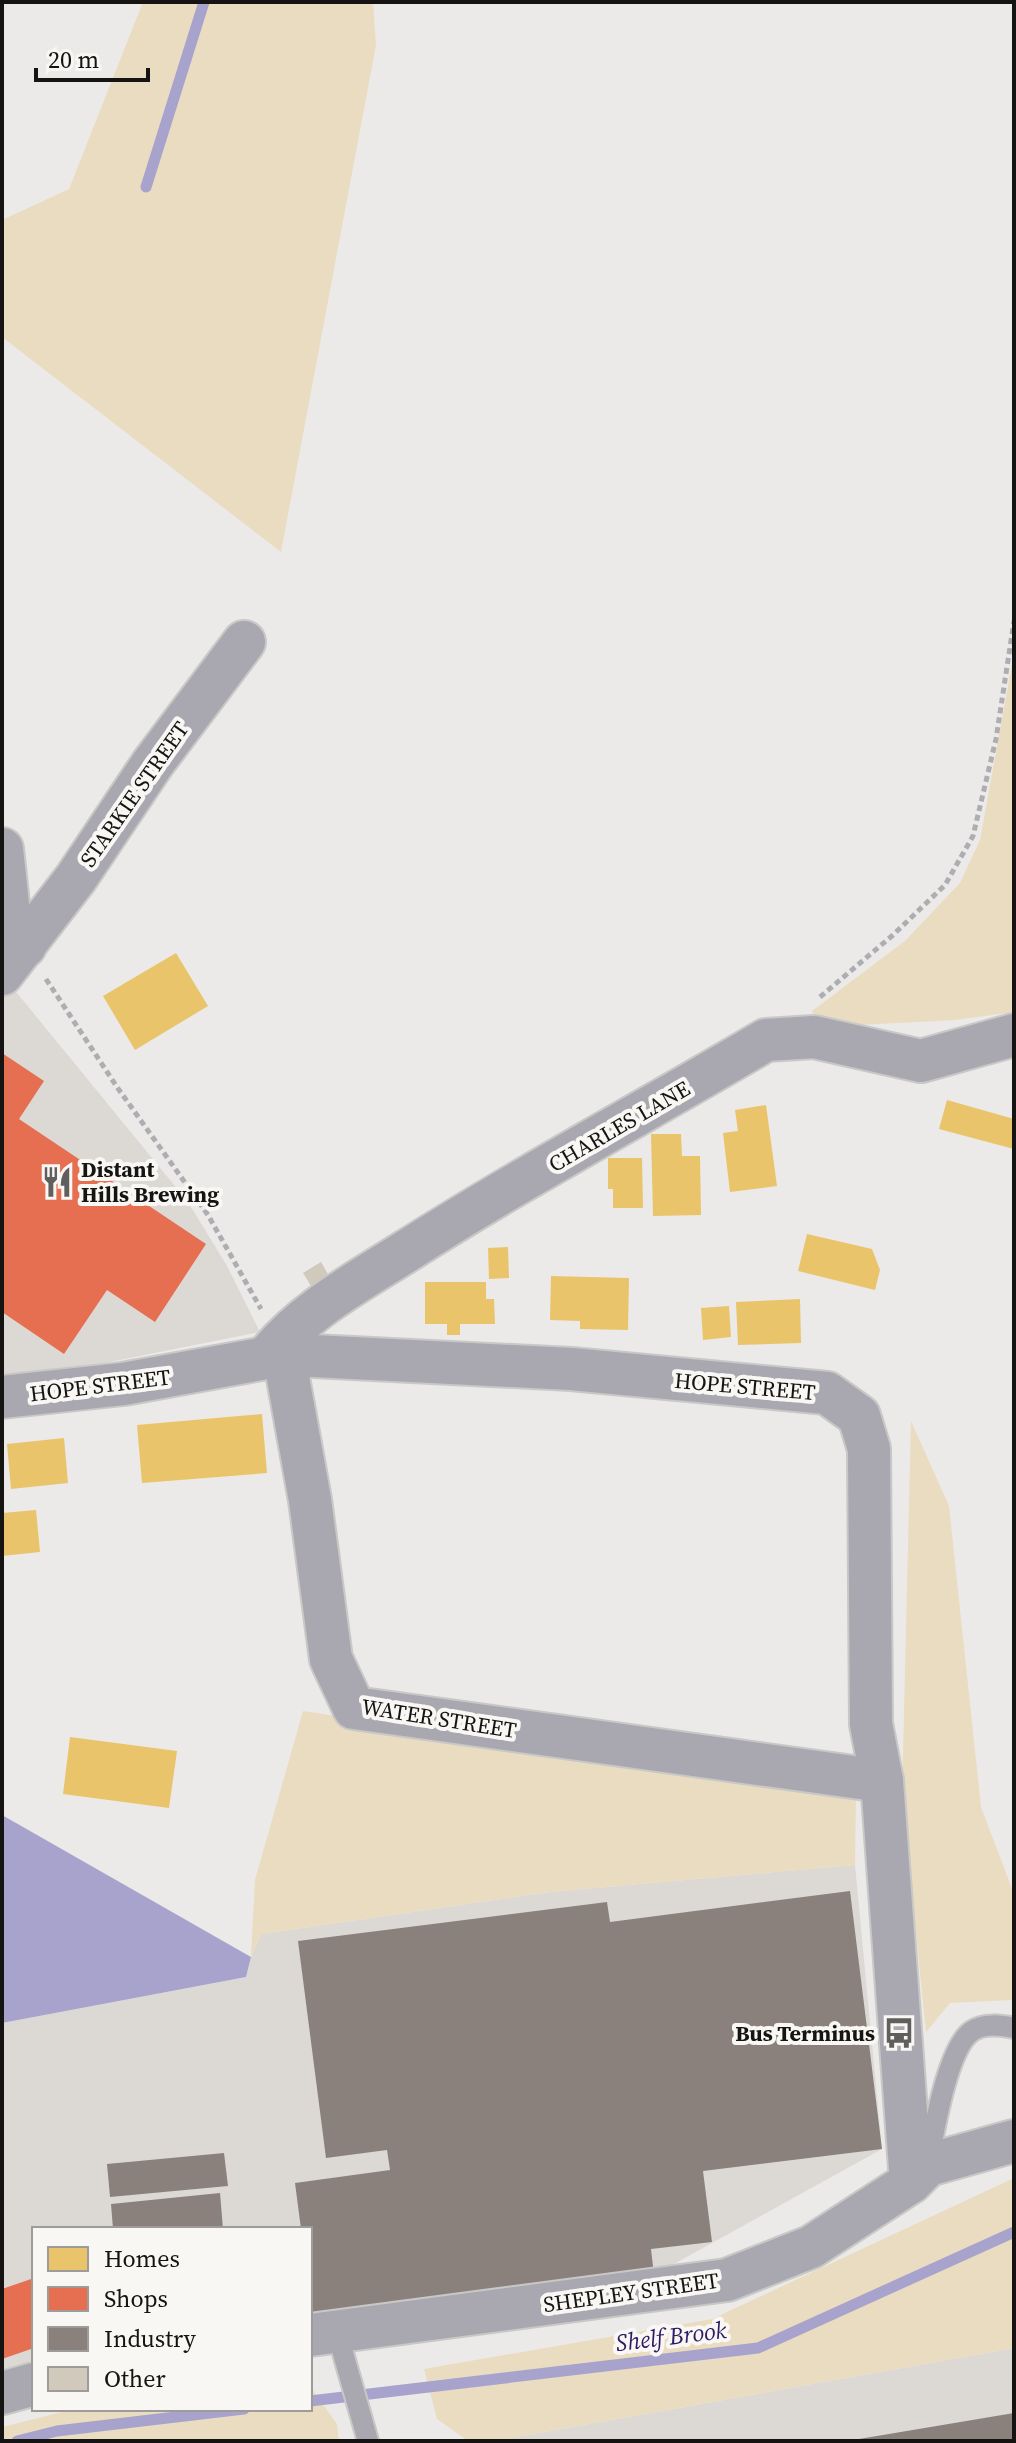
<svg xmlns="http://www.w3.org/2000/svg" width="1016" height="2443" font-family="'Source Serif 4',serif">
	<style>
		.built { fill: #dcd9d4 }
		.green { fill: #eadcc0 }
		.water { fill: #a8a3cd }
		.homes { fill: #e9c46a }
		.shops { fill: #e76f51 }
		.industry { fill: #8a817c }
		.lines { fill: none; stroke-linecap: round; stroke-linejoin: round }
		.stream { stroke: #a8a3cd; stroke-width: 11 }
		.building { fill: #d0c9bc }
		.lane-casing { stroke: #c8c8c7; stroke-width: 24 }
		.street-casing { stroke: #c8c8c7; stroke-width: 46 }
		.path { stroke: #aeadb1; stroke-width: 5; stroke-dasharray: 6 4; stroke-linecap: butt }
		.lane { stroke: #a9a8b0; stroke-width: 20 }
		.street { stroke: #a9a8b0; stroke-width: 42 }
		.labels { text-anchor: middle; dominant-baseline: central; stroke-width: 8; stroke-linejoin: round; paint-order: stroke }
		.street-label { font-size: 22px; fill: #151413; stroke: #f9f7f4 }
		.poi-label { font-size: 22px; font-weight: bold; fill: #151413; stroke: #f9f7f4; text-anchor: start }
		.water-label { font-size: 24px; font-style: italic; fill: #2e1b64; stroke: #f9f7f4 }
	</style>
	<rect width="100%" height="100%" fill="#ebeae8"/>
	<!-- built -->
	<g class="built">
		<path d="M 8,982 L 188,1202 L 227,1266 L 260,1332 L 60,1372 L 2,1380 L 2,991 Z"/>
		<path d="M 855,1865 L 882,2149 L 654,2275 L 310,2317 L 310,2229 L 34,2229 L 34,2360 L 2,2369 L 2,2023 L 246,1977 L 251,1957 L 261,1934 L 550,1892 Z"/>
		<path d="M 1014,2348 L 1014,2441 L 494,2441 Z"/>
	</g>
	<!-- green -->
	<g class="green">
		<path d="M 143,2 L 373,2 L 376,45 L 281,552 L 2,337 L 2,220 L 69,189 Z"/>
		<path d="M 1014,653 L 1014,1012 L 955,1020 L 820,1027 L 812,1011 L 905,941 L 960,883 L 980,840 Z"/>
		<path d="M 911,1421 L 949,1506 L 981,1807 L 1014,1894 L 1014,2000 L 950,2003 L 926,2032 L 902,1795 Z"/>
		<path d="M 303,1711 L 856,1794 L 855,1865 L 550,1892 L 261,1934 L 251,1957 L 255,1880 Z"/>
		<path d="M 1014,2178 L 1014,2348 L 494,2441 L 468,2441 L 437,2419 L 424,2369 L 712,2319 Z"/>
		<path d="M 310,2386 L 337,2424 L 339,2441 L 2,2441 L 2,2427 L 74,2409 L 310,2409 Z"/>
	</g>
	<!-- water -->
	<path class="water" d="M 2,1815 L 251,1957 L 246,1977 L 2,2023 Z"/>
	<!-- homes -->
	<g class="homes">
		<path d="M 176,953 L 208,1006 L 135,1050 L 103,996 Z"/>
		<path d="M 947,1100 L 1014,1119 L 1014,1149 L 939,1129 Z"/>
		<path d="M 766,1105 L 777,1186 L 730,1192 L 723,1133 L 738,1131 L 735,1110 Z"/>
		<path d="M 651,1134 L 681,1134 L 682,1156 L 700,1156 L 701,1215 L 653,1216 Z"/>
		<path d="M 608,1158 L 642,1158 L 643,1208 L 613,1208 L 613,1189 L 608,1189 Z"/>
		<path d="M 807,1234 L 872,1249 L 880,1270 L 875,1290 L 798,1271 Z"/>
		<path d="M 508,1247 L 509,1278 L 489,1279 L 488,1248 Z"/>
		<path d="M 551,1276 L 629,1278 L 628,1330 L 580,1329 L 580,1321 L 550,1320 Z"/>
		<path d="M 425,1282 L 486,1282 L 486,1299 L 494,1299 L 495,1324 L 460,1324 L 460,1335 L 447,1335 L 447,1324 L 425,1324 Z"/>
		<path d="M 800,1299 L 801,1343 L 738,1345 L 736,1302 Z"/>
		<path d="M 729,1306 L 731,1337 L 703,1340 L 701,1308 Z"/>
		<path d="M 262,1414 L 267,1473 L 142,1483 L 137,1425 Z"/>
		<path d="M 64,1438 L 68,1483 L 11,1489 L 7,1444 Z"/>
		<path d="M 36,1510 L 40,1552 L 2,1556 L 2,1513 Z"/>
		<path d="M 70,1737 L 177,1751 L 169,1808 L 63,1794 Z"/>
	</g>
	<!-- shops -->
	<g class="shops">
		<path d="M 2,1053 L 44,1081 L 19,1119 L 206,1244 L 155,1322 L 107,1290 L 64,1354 L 2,1312 Z"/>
		<path d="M 34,2278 L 34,2348 L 2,2359 L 2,2289 Z"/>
	</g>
	<!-- industry -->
	<g class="industry">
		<path d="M 850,1891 L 882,2149 L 703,2171 L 712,2242 L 651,2249 L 654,2275 L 312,2318 L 310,2229 L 301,2229 L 295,2183 L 390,2170 L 387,2150 L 326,2158 L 298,1941 L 607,1902 L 610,1922 Z"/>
		<path d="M 224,2153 L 228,2186 L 110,2197 L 107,2164 Z"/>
		<path d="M 220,2193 L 223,2229 L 113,2229 L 111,2204 Z"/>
		<path d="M 1014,2413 L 1014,2441 L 859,2441 L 859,2439 Z"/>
	</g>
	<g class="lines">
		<!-- stream -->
		<g class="stream">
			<path d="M 146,187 L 204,2"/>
			<path d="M 310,2401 L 758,2348 L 1014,2232"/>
			<path d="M 17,2441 L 57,2431 L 244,2409"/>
		</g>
	</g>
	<!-- building -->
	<path class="building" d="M 321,1262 L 329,1276 L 311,1286 L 303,1273 Z"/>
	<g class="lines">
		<defs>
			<g id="lane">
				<path d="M 928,2165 C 933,2135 947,2048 972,2031 C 984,2023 1000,2025 1014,2028"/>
				<path d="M 337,2332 L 368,2441"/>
			</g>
			<g id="street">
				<path d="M 2,849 L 9,914 L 25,946"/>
				<path d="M 2,974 L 76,878 L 153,763 L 244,642"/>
				<path d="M 294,1355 L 288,1378 L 310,1500 L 331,1659 L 354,1708 L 882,1781"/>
				<path d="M 266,1358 C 302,1312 356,1283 405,1252 C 523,1177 646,1111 766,1040 L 814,1037 L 921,1061 L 1014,1035"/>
				<path d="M 2,1397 L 123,1384 L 266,1358 L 294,1355 L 571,1369 L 827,1393 L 859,1416 L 869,1449 L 871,1724 L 882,1781 L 911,2182"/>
				<path d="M 310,2335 L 727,2280 L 811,2247 L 911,2182 L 928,2165 L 1014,2141"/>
				<path d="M 2,2393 L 34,2384"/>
			</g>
		</defs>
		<!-- lane casing -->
		<use href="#lane" class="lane-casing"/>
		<!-- street casing -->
		<use href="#street" class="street-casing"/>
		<!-- path -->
		<g class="path">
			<path d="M 46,979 L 117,1087 L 208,1215 L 261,1309"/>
			<path d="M 820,997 L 893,935 L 945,885 L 973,836 L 996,739 L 1014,621"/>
		</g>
		<!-- lane -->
		<use href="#lane" class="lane"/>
		<!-- street -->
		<use href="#street" class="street"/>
	</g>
	<!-- icons -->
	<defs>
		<symbol id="restaurant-bare" viewBox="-9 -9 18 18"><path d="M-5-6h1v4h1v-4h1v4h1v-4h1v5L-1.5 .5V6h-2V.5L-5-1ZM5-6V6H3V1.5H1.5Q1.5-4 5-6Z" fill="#605f5e" stroke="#f9f7f4" stroke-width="2.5" paint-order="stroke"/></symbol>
		<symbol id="bus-bare" viewBox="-9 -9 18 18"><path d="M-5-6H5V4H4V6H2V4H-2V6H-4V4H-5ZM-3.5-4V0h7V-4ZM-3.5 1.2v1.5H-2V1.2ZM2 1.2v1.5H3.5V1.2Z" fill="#605f5e" stroke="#f9f7f4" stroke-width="2.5" paint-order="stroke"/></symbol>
	</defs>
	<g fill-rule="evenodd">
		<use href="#restaurant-bare" x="35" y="1160" width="44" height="44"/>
		<use href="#bus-bare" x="877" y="2011" width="44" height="44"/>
	</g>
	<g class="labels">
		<!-- street labels -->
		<g class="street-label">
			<text transform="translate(134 794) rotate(-55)">STARKIE STREET</text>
			<text transform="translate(619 1126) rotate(-30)">CHARLES LANE</text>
			<text transform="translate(100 1385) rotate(-7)">HOPE STREET</text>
			<text transform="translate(745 1386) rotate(5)">HOPE STREET</text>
			<text transform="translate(439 1718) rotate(9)">WATER STREET</text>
			<text transform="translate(631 2292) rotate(-8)">SHEPLEY STREET</text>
		</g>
		<!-- poi labels -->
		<g class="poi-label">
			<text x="81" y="1169">Distant<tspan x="81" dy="25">Hills Brewing</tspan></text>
			<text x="875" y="2033" text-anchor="end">Bus Terminus</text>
		</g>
		<!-- water labels -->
		<g class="water-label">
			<text transform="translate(671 2336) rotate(-7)">Shelf Brook</text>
		</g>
	</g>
	<!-- border -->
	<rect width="1016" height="2443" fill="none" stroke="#151413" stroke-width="8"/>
	<!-- legend -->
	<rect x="32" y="2227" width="280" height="184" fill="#f9f7f4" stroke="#9e9c9a" stroke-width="2"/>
	<rect x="48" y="2247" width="40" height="24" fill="#e9c46a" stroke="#9e9c9a" stroke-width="2"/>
	<text x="104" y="2267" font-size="24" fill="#151413">Homes</text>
	<rect x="48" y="2287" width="40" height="24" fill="#e76f51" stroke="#9e9c9a" stroke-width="2"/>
	<text x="104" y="2307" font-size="24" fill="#151413">Shops</text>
	<rect x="48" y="2327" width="40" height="24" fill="#8a817c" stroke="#9e9c9a" stroke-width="2"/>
	<text x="104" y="2347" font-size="24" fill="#151413">Industry</text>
	<rect x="48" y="2367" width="40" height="24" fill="#d0c9bc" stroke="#9e9c9a" stroke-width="2"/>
	<text x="104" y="2387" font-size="24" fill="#151413">Other</text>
	<!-- scale -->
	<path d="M36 68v12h112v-12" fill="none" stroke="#151413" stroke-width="4"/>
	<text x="48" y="68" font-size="24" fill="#151413" stroke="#f9f7f4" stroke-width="6" paint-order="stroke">20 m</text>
</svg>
